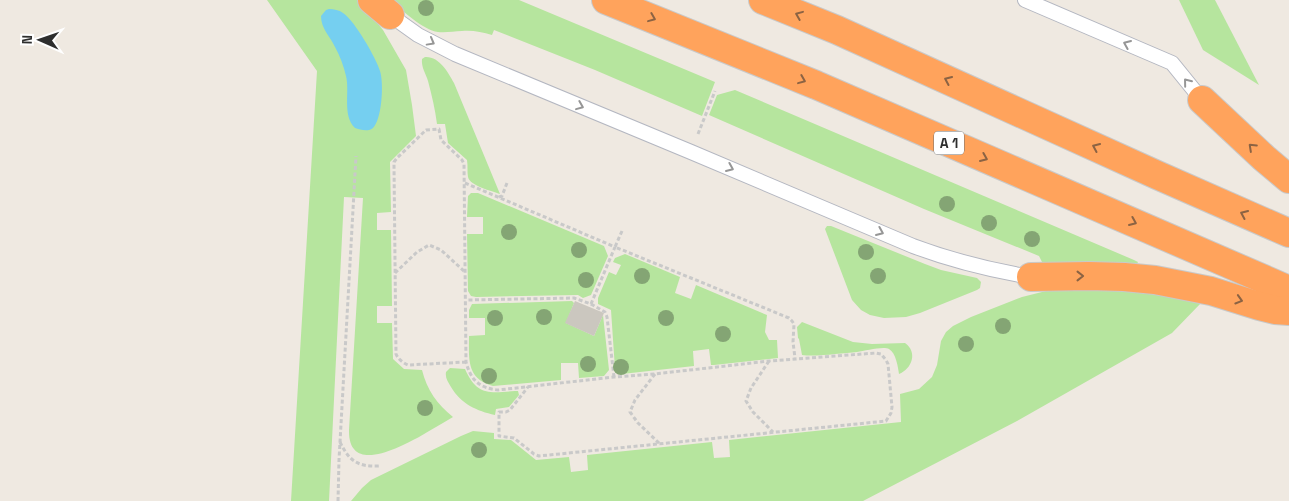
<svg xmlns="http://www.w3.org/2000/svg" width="1289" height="501" font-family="'Space Grotesk',sans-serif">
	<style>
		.green { fill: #b6e59e }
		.water { fill: #75cff0 }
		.building { fill: #cbc7bf }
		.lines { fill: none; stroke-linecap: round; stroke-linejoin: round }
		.service-casing { stroke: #b4b7c1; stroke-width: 16 }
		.motorway-casing { stroke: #c9c9c9; stroke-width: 30 }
		.path { stroke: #c9c9c9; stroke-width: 3; stroke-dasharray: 4 2.5; stroke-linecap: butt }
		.service { stroke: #fff; stroke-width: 14 }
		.motorway { stroke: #ffa35c; stroke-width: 28 }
		.tree { fill: #84a574 }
		.oneway { stroke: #8c6343 }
		.oneway2 { stroke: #969696 }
		.labels { text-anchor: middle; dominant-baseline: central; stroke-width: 4.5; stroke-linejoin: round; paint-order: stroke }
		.shield { fill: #fff; stroke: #6d6d6d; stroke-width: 1 }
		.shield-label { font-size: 14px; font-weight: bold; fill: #2e2e2e }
	</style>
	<rect width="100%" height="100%" fill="#efe9e1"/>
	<!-- green -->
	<g class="green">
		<path d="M 267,0 L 358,0 L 383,30 L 406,70 L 412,105 L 416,136 L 390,162 L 391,212 L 377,213 L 377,230 L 391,230 L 392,306 L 377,306 L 377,323 L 392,323 L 393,359 L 404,369 L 422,370 C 427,390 437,404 453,417 C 442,424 430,430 419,437 C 398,448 348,475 349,430 L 363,198 L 344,197 L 329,501 L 291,501 L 317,71 Z"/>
		<path d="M 390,0 L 519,0 L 715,82 L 702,116 L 595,70 L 494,30 L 492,35 C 482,32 472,30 462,31 C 454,31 446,33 438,32 C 423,30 402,10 390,0 Z"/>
		<path d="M 1179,0 L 1215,0 L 1259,85 L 1203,50 Z"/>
		<path d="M 425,57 C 439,56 448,72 454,83 L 500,194 C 492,191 470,186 468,177 C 467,172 468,166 467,160 L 448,143 L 445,124 L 437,124 C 435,109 432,96 428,81 C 426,74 421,67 422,59 Z"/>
		<path d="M 735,90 L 1134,260 L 1138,262 L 1136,266 L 1043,264 L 1039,256 L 924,209 L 709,115 L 717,95 Z"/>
		<path d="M 471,193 L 478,193 L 604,246 L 608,256 L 591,295 L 583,298 L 578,295 L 476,297 L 471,296 L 468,291 L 467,234 L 483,234 L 483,217 L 467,217 L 468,196 Z"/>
		<path d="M 827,226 L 831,226 L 925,264 L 941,270 L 977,278 L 981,282 L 980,288 L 977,290 L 920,313 L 906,317 L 884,318 L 870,315 L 861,310 L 852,300 L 825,229 Z"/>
		<path d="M 625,254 L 680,277 L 675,293 L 691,299 L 696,285 L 767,315 L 765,332 L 769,340 L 777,340 L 778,358 L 714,365 L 711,365 L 709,349 L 693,351 L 694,366 L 622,374 L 615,369 L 611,310 L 598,304 L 598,298 L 609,272 L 616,275 L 621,265 L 613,262 L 615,258 Z"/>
		<path d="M 1054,289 L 1140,290 L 1201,303 L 1172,333 L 1017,421 L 863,501 L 351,501 L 362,488 L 371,480 L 461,436 L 473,431 L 494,433 L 494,439 L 511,440 L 536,460 L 569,457 L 571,472 L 588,470 L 587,455 L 712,442 L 714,458 L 730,457 L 729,440 L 901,422 L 900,394 L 919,389 L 932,377 L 937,365 L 941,341 L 946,332 L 953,326 L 971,317 L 1022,297 Z"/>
		<path d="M 572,301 L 574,303 L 566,323 L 594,336 L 603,315 L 609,370 L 604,376 L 579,378 L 578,363 L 561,363 L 561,380 L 493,386 C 466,379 469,358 469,336 L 485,335 L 485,318 L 469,318 L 469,310 L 472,304 Z"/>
		<path d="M 802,322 L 853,342 L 872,344 L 905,343 C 918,352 912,369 899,374 C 898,367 896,353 889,349 C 883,346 865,351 857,352 C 842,353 816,357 802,355 L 799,339 L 798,338 L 797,327 Z"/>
		<path d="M 450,368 L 465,369 C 477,396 489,393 515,391 L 518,391 L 519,395 L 509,407 L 496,409 L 495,415 C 477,411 461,404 451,387 C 448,382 445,378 446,372 Z"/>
	</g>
	<!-- water -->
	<path class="water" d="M 329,9 C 334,9 339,10 343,13 C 355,21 376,58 380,71 C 384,83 382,119 373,128 C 369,132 360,130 355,128 C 342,115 350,92 346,76 C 344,67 340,56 335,47 C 330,36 321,29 321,16 L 326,10 Z"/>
	<!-- building -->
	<path class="building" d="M 575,301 L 604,313 L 594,336 L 565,323 Z"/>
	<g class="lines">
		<defs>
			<g id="service">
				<path d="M 1025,0 L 1172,63 L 1202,100"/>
				<path d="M 390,15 L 418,35 L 455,54 L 691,152 L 913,246 C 953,261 990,270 1031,277"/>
			</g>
			<g id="motorway">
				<path d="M 372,0 L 390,15"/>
				<path d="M 606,0 L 816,85 L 1289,290"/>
				<path d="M 763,0 L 837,30 L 1157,175 L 1289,233"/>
				<path d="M 1202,100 L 1264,158 L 1289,179"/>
				<path d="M 1031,277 L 1089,276 L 1124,277 L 1155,280 L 1211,291 L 1259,306 L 1275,310 L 1289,311"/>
			</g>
		</defs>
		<!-- service casing -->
		<use href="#service" class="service-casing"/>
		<!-- motorway casing -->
		<use href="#motorway" class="motorway-casing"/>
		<!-- path -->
		<g class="path">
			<path d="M 698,134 L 715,91"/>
			<path d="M 465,183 L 615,247 L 591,304 L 574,298 L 466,300"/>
			<path d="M 499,197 L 502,196 L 507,183"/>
			<path d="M 622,231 L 615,247 L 789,318 L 792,321 L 794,324 L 793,342 L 795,358"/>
			<path d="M 395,273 L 417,252 L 429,245 L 441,250 L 465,272"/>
			<path d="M 591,304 L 605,312 L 607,317 L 614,377"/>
			<path d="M 769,361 L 751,388 L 746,401 L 753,412 L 773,432"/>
			<path d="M 466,362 L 408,365 C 403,363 398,359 396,354 L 394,165 L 394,162 L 397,158 L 426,130 L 439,129 L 441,140 L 462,160 L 464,164 L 466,362 C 471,381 480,388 498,390 L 614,377 L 655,374 L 769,361 L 876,353 L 881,354 L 886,360 L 888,364 L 892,407 L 891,413 L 886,421 L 539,456 L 534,454 L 514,438 L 499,436 L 499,412 L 506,412 L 510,410 L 528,387"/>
			<path d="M 655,374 L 635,400 L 630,412 L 638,423 L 660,444"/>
			<path d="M 340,442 C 349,461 358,467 379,466"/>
			<path d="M 338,501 L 339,460 L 356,156"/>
		</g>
		<!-- service -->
		<use href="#service" class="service"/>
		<!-- motorway -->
		<use href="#motorway" class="motorway"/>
	</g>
	<!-- trees -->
	<g class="tree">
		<circle cx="426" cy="8" r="8"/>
		<circle cx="947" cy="204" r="8"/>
		<circle cx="989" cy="223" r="8"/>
		<circle cx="509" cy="232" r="8"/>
		<circle cx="1032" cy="239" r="8"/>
		<circle cx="579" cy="250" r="8"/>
		<circle cx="866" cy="252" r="8"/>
		<circle cx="642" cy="276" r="8"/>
		<circle cx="878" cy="276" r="8"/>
		<circle cx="586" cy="280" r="8"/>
		<circle cx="544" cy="317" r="8"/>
		<circle cx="495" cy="318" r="8"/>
		<circle cx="666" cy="318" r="8"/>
		<circle cx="1003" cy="326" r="8"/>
		<circle cx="723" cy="334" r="8"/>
		<circle cx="966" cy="344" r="8"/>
		<circle cx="588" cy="364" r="8"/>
		<circle cx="621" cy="367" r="8"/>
		<circle cx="489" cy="376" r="8"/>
		<circle cx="425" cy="408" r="8"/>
		<circle cx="479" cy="450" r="8"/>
	</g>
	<!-- one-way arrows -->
	<defs><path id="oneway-chevron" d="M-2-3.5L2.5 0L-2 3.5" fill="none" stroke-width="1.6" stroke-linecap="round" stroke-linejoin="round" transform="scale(1.25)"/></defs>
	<g class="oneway">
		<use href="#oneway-chevron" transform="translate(799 15) rotate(-158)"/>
		<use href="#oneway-chevron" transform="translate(652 18) rotate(22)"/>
		<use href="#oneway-chevron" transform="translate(802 80) rotate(22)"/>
		<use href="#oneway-chevron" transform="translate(948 80) rotate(-156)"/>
		<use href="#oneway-chevron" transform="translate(1096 147) rotate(-156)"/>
		<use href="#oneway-chevron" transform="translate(1252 147) rotate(-137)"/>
		<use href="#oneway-chevron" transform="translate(984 158) rotate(23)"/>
		<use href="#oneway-chevron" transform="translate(1244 214) rotate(-156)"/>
		<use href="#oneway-chevron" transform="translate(1133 222) rotate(23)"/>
		<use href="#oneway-chevron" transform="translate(1080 276)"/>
		<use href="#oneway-chevron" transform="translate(1239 300) rotate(17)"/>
	</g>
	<g class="oneway2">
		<use href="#oneway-chevron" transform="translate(431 42) rotate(29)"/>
		<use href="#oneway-chevron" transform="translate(1127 44) rotate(-157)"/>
		<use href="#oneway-chevron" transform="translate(1187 82) rotate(-129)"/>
		<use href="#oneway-chevron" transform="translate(580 106) rotate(22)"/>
		<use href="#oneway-chevron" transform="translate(730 168) rotate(23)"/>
		<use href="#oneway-chevron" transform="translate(880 232) rotate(23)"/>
	</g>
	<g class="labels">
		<!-- shield labels -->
		<rect class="shield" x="934" y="131.5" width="30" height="23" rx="4"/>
		<g class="shield-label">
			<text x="949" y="143">A 1</text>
		</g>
	</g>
	<!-- north arrow -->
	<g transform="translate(40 40) rotate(272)" stroke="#ffffff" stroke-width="4" paint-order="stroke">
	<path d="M0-4L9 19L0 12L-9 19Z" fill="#2e2e2e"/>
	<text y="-8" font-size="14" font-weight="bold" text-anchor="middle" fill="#2e2e2e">N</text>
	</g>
</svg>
